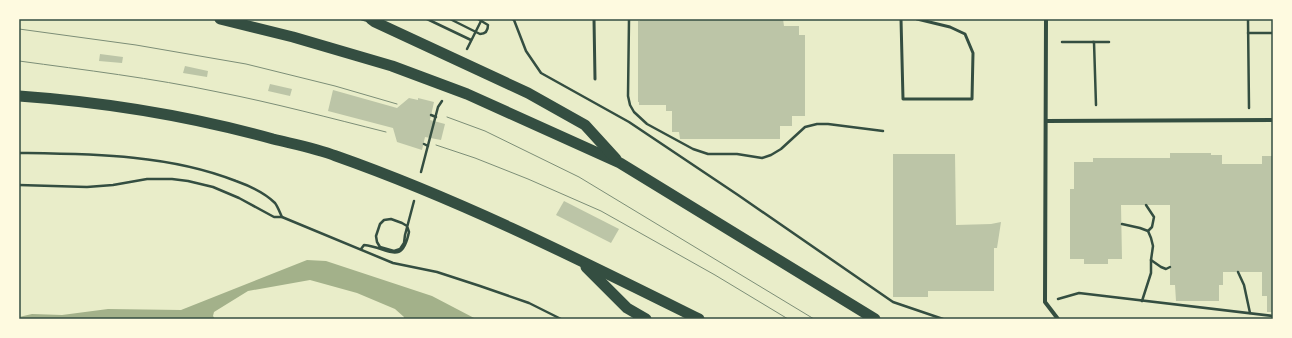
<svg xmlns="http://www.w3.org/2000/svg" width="1292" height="338" font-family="Karla,sans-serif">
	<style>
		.water { fill: #a3b18a }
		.building { fill: #bcc5a7 }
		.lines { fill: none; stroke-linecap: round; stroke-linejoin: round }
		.path { stroke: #344e41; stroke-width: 2.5 }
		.service { stroke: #344e41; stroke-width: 3 }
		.minor { stroke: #344e41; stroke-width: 4 }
		.trunk { stroke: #344e41; stroke-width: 11 }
		.tram { stroke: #7c8e77; stroke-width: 1 }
		.neatline { fill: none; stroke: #344e41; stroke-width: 1.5 }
	</style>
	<rect width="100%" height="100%" fill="#e9edc9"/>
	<!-- water -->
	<path class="water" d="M 307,260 L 326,261 L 432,296 L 476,319 L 404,319 L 404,317 L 395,309 L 357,293 L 310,280 L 248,291 L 214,312 L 213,316 L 215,319 L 19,319 L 19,317 L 32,314 L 62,315 L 108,309 L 181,310 Z"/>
	<!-- building -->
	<g class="building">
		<path d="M 640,19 L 783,19 L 784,26 L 799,26 L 799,35 L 805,35 L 805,116 L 792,116 L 792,126 L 780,126 L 780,139 L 680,139 L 679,132 L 672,132 L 672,111 L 666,111 L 666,105 L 639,105 L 639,102 L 638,102 L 638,21 L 640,21 Z"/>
		<path d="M 100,54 L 123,57 L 122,63 L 99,61 Z"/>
		<path d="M 185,66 L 208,71 L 207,77 L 183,73 Z"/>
		<path d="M 270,84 L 292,89 L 290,96 L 268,91 Z"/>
		<path d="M 333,90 L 397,108 L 409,98 L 418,100 L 418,98 L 434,102 L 430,120 L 445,124 L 441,140 L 425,137 L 422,150 L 397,142 L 393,128 L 328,111 Z"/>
		<path d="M 1170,153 L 1211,153 L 1211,155 L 1222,155 L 1222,164 L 1262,164 L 1262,156 L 1273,156 L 1273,312 L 1267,312 L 1267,296 L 1262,296 L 1262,272 L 1223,272 L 1223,285 L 1219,285 L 1219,301 L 1176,301 L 1175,285 L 1170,285 L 1170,205 L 1121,205 L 1122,259 L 1108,259 L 1108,264 L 1084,264 L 1084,259 L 1070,259 L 1070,189 L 1074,189 L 1074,162 L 1093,162 L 1093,158 L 1170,158 Z"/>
		<path d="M 893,154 L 955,154 L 956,225 L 991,224 L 1001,222 L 997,248 L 994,248 L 994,291 L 928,291 L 928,297 L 893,297 Z"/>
		<path d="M 564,201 L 619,229 L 611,243 L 556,215 Z"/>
	</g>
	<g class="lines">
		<!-- path -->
		<g class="path">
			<path d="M 427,19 L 471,40"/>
			<path d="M 450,19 L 480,34 C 486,34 488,30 488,25 L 478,19"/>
			<path d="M 512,19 L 514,20 L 526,51 L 541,73 L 629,122 L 738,195 L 893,302 L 943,319"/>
			<path d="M 629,19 L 628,96 L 630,105 L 634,112 L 647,124 L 693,149 L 708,154 L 737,154 L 762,158 L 771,155 L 781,149 L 805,127 L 817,124 L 828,124 L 883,131"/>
			<path d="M 1248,19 L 1249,108"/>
			<path d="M 1248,33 L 1273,33"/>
			<path d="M 1062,42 L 1094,42 L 1096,105"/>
			<path d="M 1093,42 L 1109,42"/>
			<path d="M 467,49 L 482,19"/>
			<path d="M 431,115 L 436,117"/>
			<path d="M 424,144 L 428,146"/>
			<path d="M 19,153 C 91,154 168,154 236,181 C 250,186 264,192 275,203 C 278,207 280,213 282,217 L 393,263 L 437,272 L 480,286 L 529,303 L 561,319"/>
			<path d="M 421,172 L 438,107 L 442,101"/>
			<path d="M 19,185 L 87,187 L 113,185 L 147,179 L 172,179 L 188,181 L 213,187 L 239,198 L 274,217 L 282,217"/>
			<path d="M 1146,205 L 1154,217 L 1152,227 L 1148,231"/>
			<path d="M 1122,224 L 1140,228 L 1148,231 L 1151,238 L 1153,246 L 1151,260 L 1151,273 L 1142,301"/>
			<path d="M 361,249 L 364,245 C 388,247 402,267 409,232 L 407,226 L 402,223 L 391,219 L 384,220 L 380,224 L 376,236 L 377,242 L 380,247 L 394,251 L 400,249 L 404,243 L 405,235 L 414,201"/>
			<path d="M 1151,260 L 1161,267 L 1166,269 L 1170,267"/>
			<path d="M 1238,272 L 1244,285 L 1250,313"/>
			<path d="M 1058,299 L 1079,293 L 1273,316"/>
		</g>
		<!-- service -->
		<g class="service">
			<path d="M 362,19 L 369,21"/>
			<path d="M 594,19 L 595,79"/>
			<path d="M 901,19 L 903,99 L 972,99 L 973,53 L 965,34 L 950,27 L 917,19"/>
		</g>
		<!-- minor -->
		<g class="minor">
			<path d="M 1046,19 L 1045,302 L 1058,319"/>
			<path d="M 1046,121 L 1273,120"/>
		</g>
		<!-- trunk -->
		<g class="trunk">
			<path d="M 220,19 L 293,37 L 392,66 L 467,94 L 620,163 L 875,319"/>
			<path d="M 371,19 L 375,22 L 528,93 L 585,125 L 616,159"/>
			<path d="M 19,96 C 104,102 190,116 273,139 C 293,144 315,148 336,156 C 461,200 580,260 699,319"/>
			<path d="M 586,267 L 627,308 L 646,319"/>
		</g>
		<!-- tram -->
		<g class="tram">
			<path d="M 19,29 L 136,45 L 246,64 L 335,86 L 397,104"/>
			<path d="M 19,61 C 85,70 152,78 218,92 C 274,103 330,118 386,132"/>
			<path d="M 447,117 L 485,131 L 579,177 L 814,319"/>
			<path d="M 436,145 L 475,158 L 528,179 L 601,211 L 715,275 L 788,319"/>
		</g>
	</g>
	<!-- border -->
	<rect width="1292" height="338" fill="none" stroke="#fefae0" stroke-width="40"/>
	<rect x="20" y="20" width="1252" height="298" class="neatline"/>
</svg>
